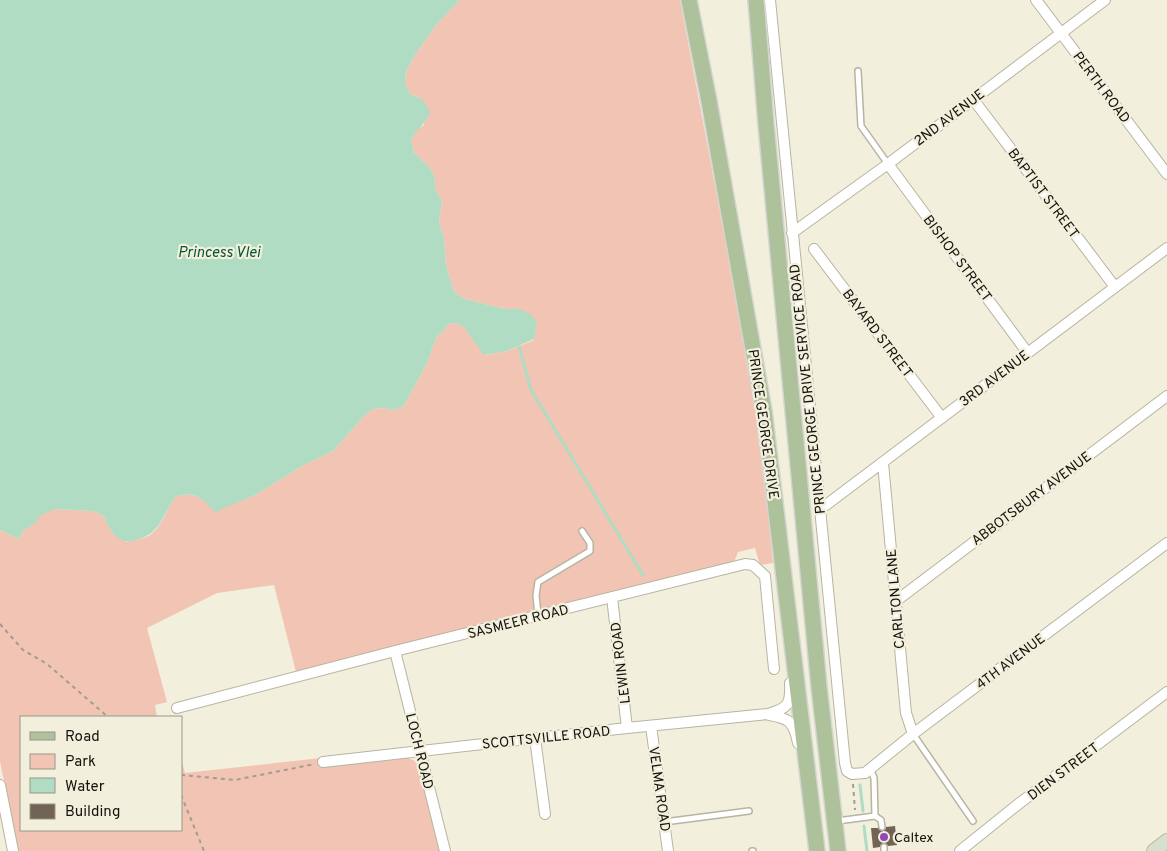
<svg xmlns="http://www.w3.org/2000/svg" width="1167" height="851" viewBox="0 0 1167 851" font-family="Overpass,sans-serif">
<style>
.green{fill:#f1c4b4}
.water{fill:#afdcc2}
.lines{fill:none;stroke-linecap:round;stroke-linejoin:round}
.stream{stroke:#afdcc2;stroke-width:3}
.building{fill:#716456}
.lane-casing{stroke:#b7b5a2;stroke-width:8}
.street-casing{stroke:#b7b5a2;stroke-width:12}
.secondary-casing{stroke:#b7b5a2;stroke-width:16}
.primary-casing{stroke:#d5d5d3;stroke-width:18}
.path{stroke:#a19e90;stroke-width:2;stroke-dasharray:4 4;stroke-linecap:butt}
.lane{stroke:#fff;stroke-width:5}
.street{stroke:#fff;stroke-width:10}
.secondary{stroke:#d6e0cc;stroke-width:14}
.primary{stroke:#adc19a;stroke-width:15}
.poi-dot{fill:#9347b9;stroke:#f2efdc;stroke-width:2}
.labels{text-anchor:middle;stroke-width:4.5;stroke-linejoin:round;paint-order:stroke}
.street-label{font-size:14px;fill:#14130c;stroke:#f2efdc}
.poi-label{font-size:14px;fill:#14130c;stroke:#f2efdc;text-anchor:start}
.water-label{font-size:15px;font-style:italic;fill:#045535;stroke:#f2efdc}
</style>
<rect width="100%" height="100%" fill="#f2efdc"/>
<path class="green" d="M460,0H680L748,361L763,460L773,563L760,565L755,548L738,552L734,562L296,672L274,585L217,593L147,628L167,702L155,705L157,717H21V830H181V759L185,773L321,758L322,767L408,758L415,761L419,768L440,851H18L0,761V530L19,539L23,531L34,523L41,514L55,509L93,511L103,515L112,532L127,542C134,540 144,539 150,535C162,527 167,508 175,497C194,490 202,498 215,511L255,495L304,465L333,451L364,416L373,409L383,408L392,410L403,407L427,363L436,338L449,324L456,323L464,327L485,355L507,351L534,340L520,309H505L465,299L454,292L446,265L444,238L439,222L442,201L436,191L434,176L429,167L414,152L411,140L416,130L424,125L420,98L410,94L405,83L406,72L413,58L436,25Z"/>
<path class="water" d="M0,0H460L436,25L413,58L406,72L405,83L410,94C421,98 426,101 430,113C424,125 417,129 411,140L414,152L429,167L434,176L436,191L442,201L439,222L444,238L446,265L454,292L465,299L505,309H520L530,314L537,322L534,339L507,351L484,355L464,327L456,323L449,324L436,338L427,363L403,407L392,410L383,408L373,409L364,416L333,451L304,465L255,495L215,512C202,498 194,490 175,497C161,518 161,534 133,541C125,543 117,539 112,532C108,527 106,520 103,515L93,511L55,509L41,515L35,523L23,531L19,539L0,530Z"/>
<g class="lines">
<path class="stream" d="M519,347L531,390L643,575
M860,785L863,811
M864,826L867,851"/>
</g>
<path class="building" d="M895,826L897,845L888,846L884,843L880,847L873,848L871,828H878L882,831L885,830L886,827Z"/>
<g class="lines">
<defs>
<path id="lane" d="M858,71L861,126L888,164
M538,615L536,595L538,582L590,551V543L582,531
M913,734L973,821
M870,768L874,778L875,816
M837,821L875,816L881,820L882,827
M664,822L749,811
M884,847V851
M752,851H753"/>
<path id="street" d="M770,0L845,763L847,771L852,774L865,773L913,734L1167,543
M1036,0L1167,174
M973,99L1115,287
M888,164L1027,352
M792,233L888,164L1105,0
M814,249L942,418
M883,463L906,713L913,734
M819,506L826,505L1167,248
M612,597L627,728
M896,601L1167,396
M395,651L445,851
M177,708L395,651L745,564L753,565L765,576L774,669
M769,715C789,718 794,722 798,743
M651,726L668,851
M535,738L545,814
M323,762L627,728L768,714C788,708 791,705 790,683
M0,785L13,851
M960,851L1021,802L1167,692"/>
<path id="secondary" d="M1154,851L1167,841"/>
<path id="primary" d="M689,0L709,101L764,411L817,851
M756,0L766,124L819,687L838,851"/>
</defs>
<use href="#lane" class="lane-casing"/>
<use href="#street" class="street-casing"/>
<use href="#secondary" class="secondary-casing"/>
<use href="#primary" class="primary-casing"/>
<path class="path" d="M0,624L23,650L47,664L108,717
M181,775L235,780L315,764
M853,784L855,810
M181,795L204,851"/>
<use href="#lane" class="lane"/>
<use href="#street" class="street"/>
<use href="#secondary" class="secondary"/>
<use href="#primary" class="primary"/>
</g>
<circle class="poi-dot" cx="884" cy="837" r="5"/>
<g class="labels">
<g class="street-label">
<text transform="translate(1102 87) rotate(53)" y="5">PERTH ROAD</text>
<text transform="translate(949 117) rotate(-37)" y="5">2ND AVENUE</text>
<text transform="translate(1044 193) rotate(53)" y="5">BAPTIST STREET</text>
<text transform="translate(958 258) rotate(53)" y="5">BISHOP STREET</text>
<text transform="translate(878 333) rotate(53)" y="5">BAYARD STREET</text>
<text transform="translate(994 378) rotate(-37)" y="5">3RD AVENUE</text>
<text transform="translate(807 389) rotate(-96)" y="5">PRINCE GEORGE DRIVE SERVICE ROAD</text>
<text transform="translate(764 424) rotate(82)" y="5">PRINCE GEORGE DRIVE</text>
<text transform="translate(1031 498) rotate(-37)" y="5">ABBOTSBURY AVENUE</text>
<text transform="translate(895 599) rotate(-95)" y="5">CARLTON LANE</text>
<text transform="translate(518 621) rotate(-14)" y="5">SASMEER ROAD</text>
<text transform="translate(1010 661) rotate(-37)" y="5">4TH AVENUE</text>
<text transform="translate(620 663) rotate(-97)" y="5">LEWIN ROAD</text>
<text transform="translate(546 737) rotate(-6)" y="5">SCOTTSVILLE ROAD</text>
<text transform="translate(420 751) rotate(76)" y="5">LOCH ROAD</text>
<text transform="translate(1063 771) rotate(-37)" y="5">DIEN STREET</text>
<text transform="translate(660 789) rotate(82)" y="5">VELMA ROAD</text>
</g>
<g class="poi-label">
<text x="894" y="842">Caltex</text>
</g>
<g class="water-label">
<text x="219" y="257">Princess Vlei</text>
</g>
</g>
<rect x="20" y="716" width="162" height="115" fill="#f2efdc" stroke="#999789"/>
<rect x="30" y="732" width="25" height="8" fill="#adc19a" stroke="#999789"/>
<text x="65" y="741" font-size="15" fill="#14130c">Road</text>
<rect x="30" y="754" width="25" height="15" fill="#f1c4b4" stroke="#999789"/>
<text x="65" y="766" font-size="15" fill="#14130c">Park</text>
<rect x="30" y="778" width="25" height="15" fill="#afdcc2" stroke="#999789"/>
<text x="65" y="791" font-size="15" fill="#14130c">Water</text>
<rect x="30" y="804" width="25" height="15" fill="#716456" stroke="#999789"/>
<text x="65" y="816" font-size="15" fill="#14130c">Building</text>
</svg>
